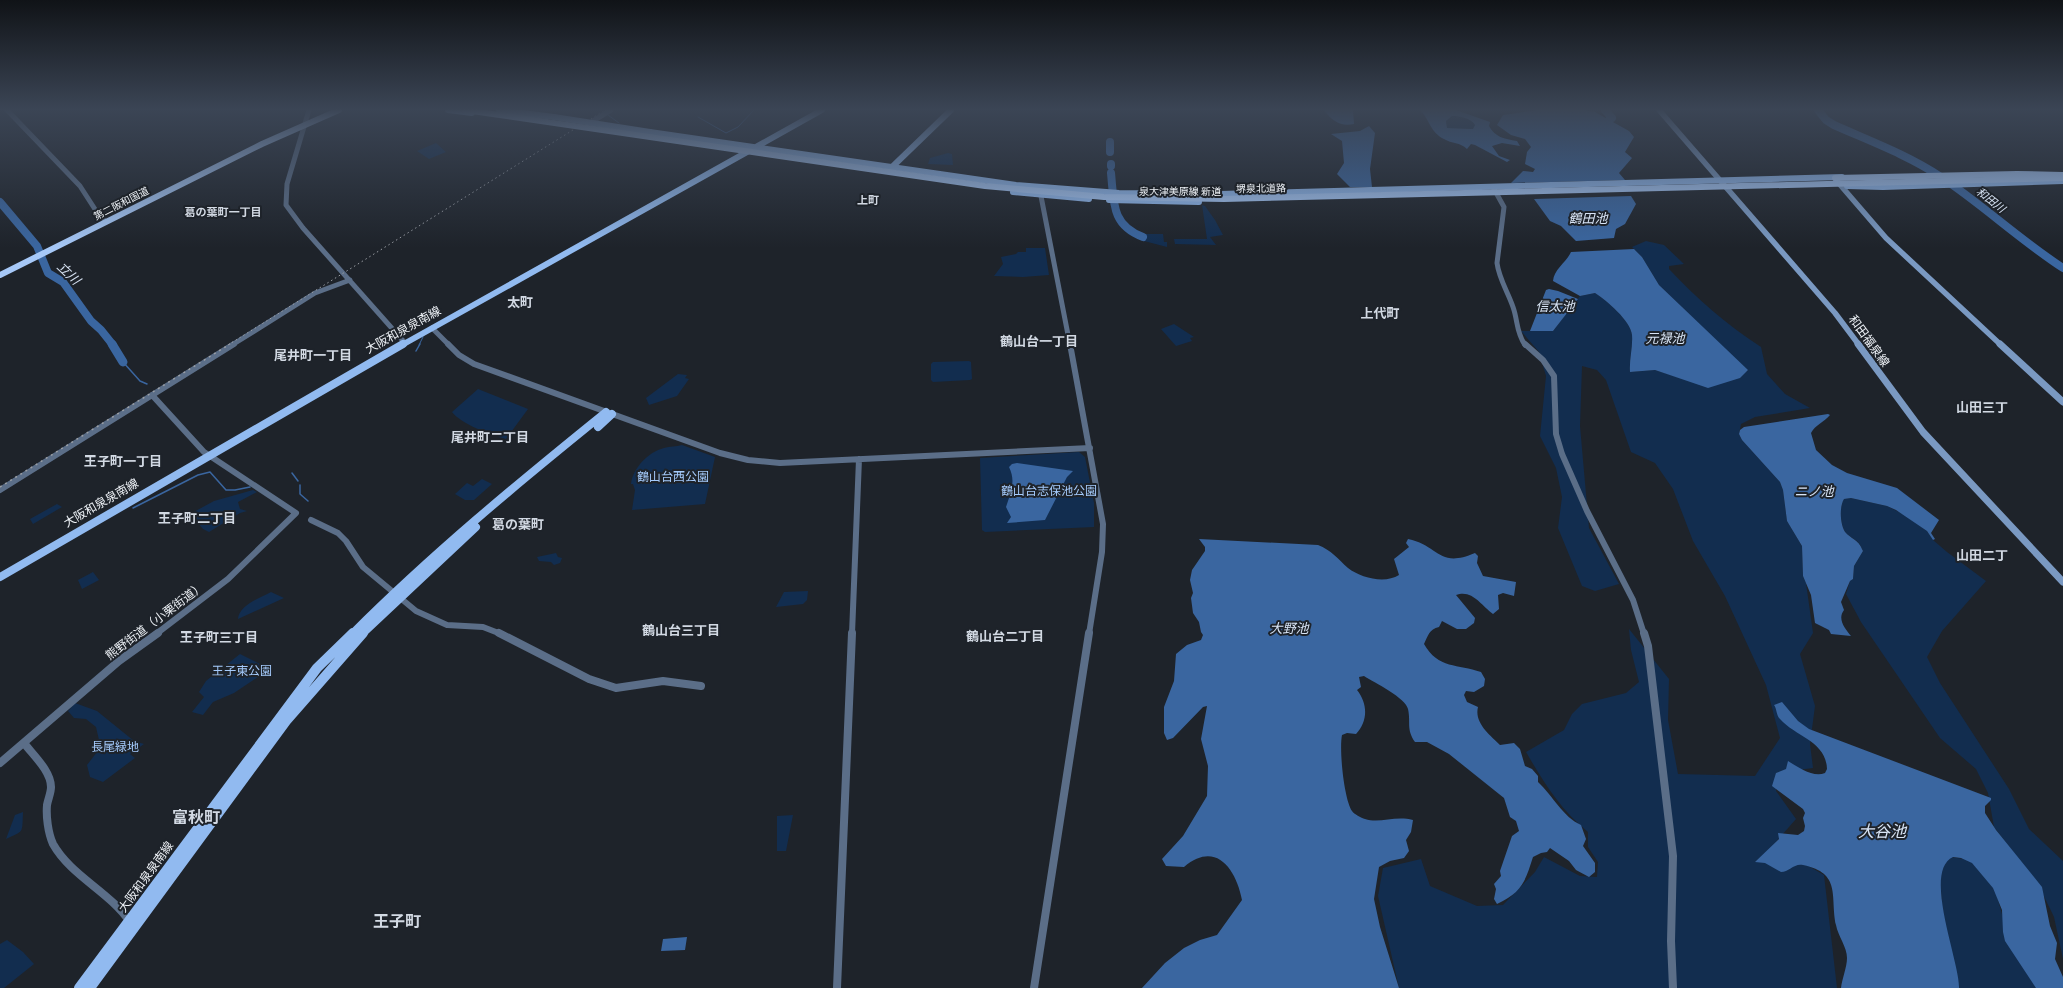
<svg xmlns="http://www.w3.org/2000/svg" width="2063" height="988" viewBox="0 0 2063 988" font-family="'Archivo Narrow','Noto Sans JP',sans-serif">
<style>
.green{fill:#122d4f}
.water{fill:#3a66a0;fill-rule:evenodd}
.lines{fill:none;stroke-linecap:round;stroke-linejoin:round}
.stream-far1{stroke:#3a66a0;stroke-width:1}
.stream{stroke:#3a66a0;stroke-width:1.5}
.river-far1{stroke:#3a66a0;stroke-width:8}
.river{stroke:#3a66a0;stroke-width:9}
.tertiary-far2{stroke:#5b6e88;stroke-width:5}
.tertiary-far1{stroke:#5b6e88;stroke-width:6}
.tertiary{stroke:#5b6e88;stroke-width:8}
.secondary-far1{stroke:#7a99c2;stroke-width:5.5}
.secondary{stroke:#7a99c2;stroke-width:7}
.primary-far2{stroke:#91baf0;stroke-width:6}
.primary-far1{stroke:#91baf0;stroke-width:8}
.primary{stroke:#91baf0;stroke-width:10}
.trunk{stroke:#a6c8f7;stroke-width:6}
.rail-far1{stroke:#9a9ea4;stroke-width:1;stroke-dasharray:1.5 3;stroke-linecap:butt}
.rail{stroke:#9a9ea4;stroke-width:1.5;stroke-dasharray:2 4;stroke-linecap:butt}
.primary-bridge{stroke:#91baf0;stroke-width:6}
.trunk-bridge{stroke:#a6c8f7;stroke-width:6}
.labels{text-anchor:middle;stroke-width:4;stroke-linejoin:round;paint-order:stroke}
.far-street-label{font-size:10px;fill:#eef2f7;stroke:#1e232a}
.far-neighbourhood-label{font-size:11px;font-weight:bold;fill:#d2d9e3;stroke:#1e232a}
.far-water-label{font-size:11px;font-style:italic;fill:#d9e5f6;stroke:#1e232a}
.street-label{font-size:12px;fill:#eef2f7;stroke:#1e232a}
.park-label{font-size:12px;fill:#a5cbfc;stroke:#1e232a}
.water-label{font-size:13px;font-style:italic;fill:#d9e5f6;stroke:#1e232a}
.neighbourhood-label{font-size:13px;font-weight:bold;fill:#d2d9e3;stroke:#1e232a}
.near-neighbourhood-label{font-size:16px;font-weight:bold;fill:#d2d9e3;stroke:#1e232a}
.near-water-label{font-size:16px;font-style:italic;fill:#d9e5f6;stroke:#1e232a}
</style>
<rect width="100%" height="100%" fill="#1e232a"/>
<path class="green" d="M1452,116C1459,116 1471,118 1475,125L1473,129L1447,128L1446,121Z
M436,143L446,152L429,159L417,151Z
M948,153L952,154L953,165L928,164L930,158Z
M1202,205L1205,206L1215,220L1223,235L1210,237L1216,245L1175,244L1174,239H1207Z
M1142,234H1163L1164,242H1167V247L1144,241L1145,237Z
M1646,241L1664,245L1684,264L1669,266V269C1697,299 1727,325 1761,347L1767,374L1785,394L1810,408L1755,417L1741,424L1739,434L1742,440L1780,482L1783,490L1787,521L1802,546L1803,576L1806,583L1813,633L1800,654L1815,706L1810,744L1813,768L1776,773V791L1796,819L1767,852L1779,866L1805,864L1824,875L1837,988H1399L1378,896L1383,868L1421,859L1430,886L1477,906L1503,905L1535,872L1544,857L1580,876L1597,877L1598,862L1588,847V832C1560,809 1544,783 1526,752L1564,730L1572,714L1582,704L1626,693L1639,682L1631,650L1629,629L1669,679L1668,720L1678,774L1755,776L1780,738L1766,685L1725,596L1693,541L1673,489L1655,463L1631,452L1606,380L1597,370L1582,366L1580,426L1589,528L1619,584L1595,591L1582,586L1558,528L1562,497L1556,468L1540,436L1546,376L1539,352L1521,331H1553L1580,296L1595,293C1606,300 1631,321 1632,335C1633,347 1629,360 1630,372L1655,370L1680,378L1748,371L1659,285L1642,257L1632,247Z
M1026,248H1045L1049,275L1023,277L994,276L1003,264L1001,257L1016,254L1018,252H1026Z
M1174,324L1194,337L1190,338L1192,341L1176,346L1161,329Z
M969,361L971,362L972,379L970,380L933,382L931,380V364L933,362Z
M678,374L687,375L685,378L689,379L677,396L649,405L646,398Z
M478,389L528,409L506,439C491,435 461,424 452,412Z
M682,445L715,457L705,504L632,510L635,490L633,484H631C633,468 648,452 664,448C670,446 676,447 682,445Z
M1079,452L1085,457L1094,503V527L985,532L982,530L980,458Z
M482,479L492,484L474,500H465L455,494L467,483L473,486Z
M253,490L257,492L238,502L240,509L247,511L240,513L209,532L203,529L190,514L214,501Z
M1851,498L1887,506L1907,516L1927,531L1933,540L1947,552L1986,581L1942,631L1927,657L1940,683L2009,789L2029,829L2063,861V959L2054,917L2039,886L1994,827L1988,793L1976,769L1940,738L1861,622L1846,594L1850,581L1853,579L1854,566L1863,551C1858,538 1854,541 1846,533C1840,526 1839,506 1844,499Z
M57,504L62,507L33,524L30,519Z
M556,553L558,557L562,558L560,563L554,565L551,562L539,561L537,557Z
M93,572L99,580L82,589L78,580Z
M808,591L807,600L803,604L776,607L784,592Z
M271,592L284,598L238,619C239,605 260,598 271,592Z
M240,654L270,669L234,693L213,702L203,715L192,712L204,697L199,692L206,681Z
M75,703L97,711L134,741L144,744L130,754L135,758L103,782L90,777L87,765L97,752L99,740L96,727L86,719L74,718L68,711Z
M23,812C22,835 24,830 6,839L15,815Z
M793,815L786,851H777V816Z
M1945,856L1970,860L1995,889L2007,932L2037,988H1947L1940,874Z
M7,940L23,952L34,964L4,988H0V944Z"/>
<path class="water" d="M1324,110H1353L1354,124C1341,127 1332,121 1324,110Z
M1420,110H1456L1490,122L1489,126C1495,137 1504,139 1517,141L1520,146L1502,143L1492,146L1499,156L1510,160L1507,162L1475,145L1471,144L1467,149C1460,142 1452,144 1444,139C1430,132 1430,120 1420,110ZM1452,116C1459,116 1471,118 1475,125L1473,129L1447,128L1446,121Z
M1539,110H1584L1595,112L1629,131L1634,137L1625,152L1632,158L1619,173L1625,180L1511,183L1523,171L1533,172L1535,169L1525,164L1527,152L1531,147L1525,139L1511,135L1497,125L1503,115Z
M1369,126L1375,133L1370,169L1372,187H1350L1337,174L1344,163L1342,141L1331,134L1360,131Z
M1631,196L1636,204L1625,224L1616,229L1614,238L1576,241L1561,226L1550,221L1534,199Z
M1634,249L1642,257L1659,285L1748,370L1740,378L1708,388L1655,370L1630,372C1629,360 1633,347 1632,335C1631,321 1606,300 1595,293L1580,296L1553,281C1554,269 1566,263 1571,252Z
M1549,289L1558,291L1578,299L1553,331H1530L1546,290Z
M1828,414L1830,415C1824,422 1815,425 1811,433L1816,450L1832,465L1847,473L1897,488L1939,520L1931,533L1935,539L1933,540L1927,531L1896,510L1887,506L1851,498L1844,499C1839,507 1840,526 1846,533C1854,541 1858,539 1863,551L1854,566L1853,579L1850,581L1841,602L1844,610C1837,619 1845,629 1851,636L1831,634L1829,630L1815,623L1811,595L1803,576L1802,546L1787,521L1783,490L1780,482L1742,440L1739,434L1740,430L1744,427Z
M1017,463L1073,471L1067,477L1045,520L1007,523L1011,517L1006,507C1011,492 1016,481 1009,467L1012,464Z
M1199,539L1318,545C1331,550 1338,559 1348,568C1361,578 1385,584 1399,575L1394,559L1409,547L1406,543L1408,539C1439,545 1438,569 1475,553L1478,556L1477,563L1483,576L1516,582L1514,596L1503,593L1498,595L1499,609L1493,614C1481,605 1472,589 1456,595L1475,618L1474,623L1466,629H1457L1442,621L1439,627C1429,629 1428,636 1424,644C1438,669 1458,664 1481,672L1485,679L1484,686L1474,692L1466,691L1464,695L1467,702L1478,707C1474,723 1490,735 1500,745L1514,743L1520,749L1525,766L1532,769L1538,776V782C1553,796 1563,817 1581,825L1586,839L1583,846L1595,863V872L1589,877L1576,870L1569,861L1550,848L1547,852L1541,853L1533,857C1525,882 1522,892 1497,904L1494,899L1496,889L1494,884L1501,876L1500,871L1512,836L1519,831L1516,821L1510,817L1504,798L1449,754L1427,742H1415C1406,729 1411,723 1408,709C1406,698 1375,683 1364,676L1359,677L1361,687L1357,690C1368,704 1368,721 1356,734L1347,733L1342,735C1339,750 1344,799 1352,811C1354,814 1361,818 1365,819C1380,824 1395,815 1413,820L1411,832L1406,840L1409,851L1404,858L1390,861L1379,867L1374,899L1380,927L1399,988H1142L1165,963L1184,948L1200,940L1217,935L1242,900C1236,869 1216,840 1184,867L1166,866L1162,859L1183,836L1207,796L1208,766L1201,739L1207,706L1203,707L1173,738L1167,740L1164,733V707L1174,681L1176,654L1187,645L1201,640L1203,635L1201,632L1199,622L1193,613L1191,598L1193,593L1190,580L1192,570L1205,551V547Z
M1782,702L1798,721L1809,729L1991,798V800L1985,806V813L1996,830L2042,887L2050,926L2057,943L2055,959L2063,977V988H2036L2005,941L2003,932L2002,910L1993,888L1972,863L1961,858L1953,857C1922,871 1960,962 1959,988H1841C1842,979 1847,967 1847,958C1847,947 1838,936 1836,925C1830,897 1842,873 1803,865C1794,863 1789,872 1781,872L1765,863L1755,862L1779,839L1778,833L1798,835L1804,831L1805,826L1803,818L1805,813L1803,809L1772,786L1776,773L1786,769L1788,761C1798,767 1813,778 1825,773L1827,769C1826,741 1796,737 1780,719C1776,715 1777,709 1774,705Z
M687,937L685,950L661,951L663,939Z"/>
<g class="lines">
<path class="stream-far1" d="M608,115L619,123
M698,117L726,133L738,127L754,110
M419,345L423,337"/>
<path class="stream" d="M416,351L420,344
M123,362L140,381L147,384
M292,473L298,481
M300,485V494L308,501
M133,508L198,475L210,472L226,490H235L250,487"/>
<path class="river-far1" d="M1605,110L1612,118L1609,120
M1818,110L1826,120L1834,125C1870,141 1908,155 1941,177C1983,205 2020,240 2063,268
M1110,142V152
M1111,164V166
M1111,173C1114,202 1111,225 1143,237
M0,202L37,246L48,273L63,282L91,321L101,330L113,345"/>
<path class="river" d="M112,344L123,362"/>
<path class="tertiary-far2" d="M7,110L80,186L100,217L106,222
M309,110L287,184L286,205L303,228L405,343
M593,121L611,110
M1494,189L1504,207L1497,263C1499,279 1508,292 1513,307C1518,321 1516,332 1525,345
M1040,191L1070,345
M432,328L449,345
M232,345L315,293L350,280"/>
<path class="tertiary-far1" d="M448,344L459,355L474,364L720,453L748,460L780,463L1090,448
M1070,344L1103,524L1102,552L1089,634
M1525,344L1543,360L1554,376L1556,434L1562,454L1587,511L1633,600L1644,634
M152,395L204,452L296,513L228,579L156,634
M0,490L234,344
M311,520L338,533L346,541L363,567L416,611L447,625L483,627L501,634
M852,634L859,459"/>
<path class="tertiary" d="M499,633L589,679L616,688L663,681L701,686
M1644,633L1648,646L1673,856L1671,941L1673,988
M24,743C33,755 51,771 51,787C51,793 48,799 47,805C46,816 48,833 53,844C71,876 110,892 130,922
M0,763L119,661L158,633
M837,988L852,633
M1034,988L1089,633"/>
<path class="secondary-far1" d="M1659,110L1835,313L1859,345
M1836,180L1886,238L2001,345"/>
<path class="secondary" d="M1858,344L1923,432L2063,582
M2000,344L2063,402"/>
<path class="primary-far2" d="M448,110L472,113
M499,110L554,117
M650,132L1016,185L1119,193L1221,194L1842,177
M890,169L951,110
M1847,186L1883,187L2063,181
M1013,192L1089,199
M1109,200L1199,202
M402,345L822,110"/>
<path class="primary-far1" d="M598,427L612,414
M0,577L403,344
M352,634C432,554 518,483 606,412
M362,634L476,527"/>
<path class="primary" d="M79,988L317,668L353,633
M90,988L286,721L363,633"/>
<path class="trunk" d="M1835,178L2017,174L2063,175
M0,275L262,144L339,110"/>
<path class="rail-far1" d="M228,345L605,110"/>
<path class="rail" d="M0,487L230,344"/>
<path class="primary-bridge" d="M554,117L650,132"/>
<path class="trunk-bridge" d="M465,110L985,186L1104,197L1224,199L2063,178"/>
</g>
<linearGradient id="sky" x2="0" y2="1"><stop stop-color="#101317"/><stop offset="0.44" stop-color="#3b4555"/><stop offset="1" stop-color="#3b4555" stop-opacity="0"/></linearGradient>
<rect width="2063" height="248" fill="url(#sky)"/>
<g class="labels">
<g class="far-street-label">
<text transform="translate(1261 188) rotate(-1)" y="4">堺泉北道路</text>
<text x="1180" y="195">泉大津美原線 新道</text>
<text transform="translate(121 203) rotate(-27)" y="4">第二阪和国道</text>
</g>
<g class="far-neighbourhood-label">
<text x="868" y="204">上町</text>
<text x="223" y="216">葛の葉町一丁目</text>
</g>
<g class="far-water-label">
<text transform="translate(1991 200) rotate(38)" y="4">和田川</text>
</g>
<g class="street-label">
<text transform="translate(403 330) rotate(-29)" y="4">大阪和泉泉南線</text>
<text transform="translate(1869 341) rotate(54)" y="4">和田福泉線</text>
<text transform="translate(101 503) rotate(-30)" y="4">大阪和泉泉南線</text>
<text transform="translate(155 621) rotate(-37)" y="4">熊野街道（小栗街道）</text>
<text transform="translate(146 877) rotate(-54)" y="4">大阪和泉泉南線</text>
</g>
<g class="park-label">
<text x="673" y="481">鶴山台西公園</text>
<text x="1049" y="495">鶴山台志保池公園</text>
<text x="242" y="675">王子東公園</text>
<text x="115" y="751">長尾緑地</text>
</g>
<g class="water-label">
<text x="1588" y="223">鶴田池</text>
<text transform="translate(69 273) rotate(44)" y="5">立川</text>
<text x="1555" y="311">信太池</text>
<text x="1665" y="343">元禄池</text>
<text x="1814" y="496">ニノ池</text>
<text x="1289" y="633">大野池</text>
</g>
<g class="neighbourhood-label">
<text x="520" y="307">太町</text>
<text x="1380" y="318">上代町</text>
<text x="1039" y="346">鶴山台一丁目</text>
<text x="313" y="360">尾井町一丁目</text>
<text x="1982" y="412">山田三丁</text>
<text x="490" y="442">尾井町二丁目</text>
<text x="123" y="466">王子町一丁目</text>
<text x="197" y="523">王子町二丁目</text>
<text x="518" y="529">葛の葉町</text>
<text x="1982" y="560">山田二丁</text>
<text x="681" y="635">鶴山台三丁目</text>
<text x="1005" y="641">鶴山台二丁目</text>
<text x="219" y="642">王子町三丁目</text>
</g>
<g class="near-neighbourhood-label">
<text x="196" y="823">富秋町</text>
<text x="397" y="927">王子町</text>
</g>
<g class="near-water-label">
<text x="1882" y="837">大谷池</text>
</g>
</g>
</svg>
